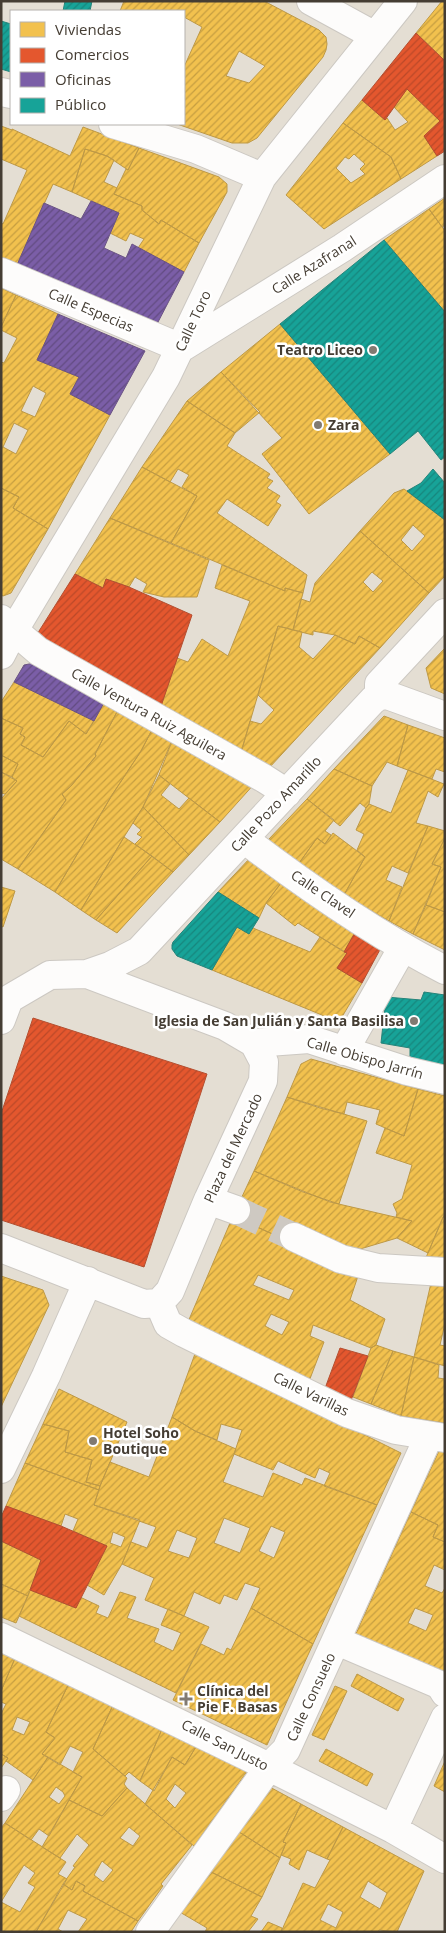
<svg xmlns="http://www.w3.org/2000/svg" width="446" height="1933" viewBox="0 0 446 1933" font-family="'Open Sans',sans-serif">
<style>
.residential{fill:#e4ded3;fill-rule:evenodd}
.homes{fill:url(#homes-hatch);stroke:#be9946;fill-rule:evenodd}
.shops{fill:url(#shops-hatch);stroke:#b44f30}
.offices{fill:url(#offices-hatch);stroke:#6b5484}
.public{fill:url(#public-hatch);stroke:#25847a}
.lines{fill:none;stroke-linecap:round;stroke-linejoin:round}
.minor-tunnel{stroke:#cec9c2;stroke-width:28;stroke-dasharray:28 14;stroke-linecap:butt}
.minor-casing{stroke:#ccc8c2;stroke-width:30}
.minor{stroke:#fdfcfb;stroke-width:28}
.poi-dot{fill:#817a72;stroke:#fff;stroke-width:2}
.labels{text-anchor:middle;stroke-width:5;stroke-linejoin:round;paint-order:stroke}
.street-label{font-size:14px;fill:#453d33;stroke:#fff}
.poi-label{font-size:14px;font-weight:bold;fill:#453d33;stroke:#fff;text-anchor:start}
</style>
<defs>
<pattern id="homes-hatch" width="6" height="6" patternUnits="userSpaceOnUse" patternTransform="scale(1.25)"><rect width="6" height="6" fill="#f2c14e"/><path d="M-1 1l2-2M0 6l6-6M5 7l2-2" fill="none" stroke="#c69e41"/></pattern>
<pattern id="shops-hatch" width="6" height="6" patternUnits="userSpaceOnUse" patternTransform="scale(1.25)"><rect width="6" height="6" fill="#e4572e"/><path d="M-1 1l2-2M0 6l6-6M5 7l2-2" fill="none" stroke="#bb4928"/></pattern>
<pattern id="offices-hatch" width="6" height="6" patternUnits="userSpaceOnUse" patternTransform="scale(1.25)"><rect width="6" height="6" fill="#7b5ea7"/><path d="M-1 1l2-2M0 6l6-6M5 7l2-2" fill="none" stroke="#624b81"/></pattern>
<pattern id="public-hatch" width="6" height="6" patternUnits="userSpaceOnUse" patternTransform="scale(1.25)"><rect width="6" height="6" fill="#17a398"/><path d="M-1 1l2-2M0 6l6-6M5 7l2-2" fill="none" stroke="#17867d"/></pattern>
</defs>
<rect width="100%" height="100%" fill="#f0ece6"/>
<path class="residential" d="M1,1H445V1932H1ZM11,11H184V124H11Z"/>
<path class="homes" d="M124,1H264L319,30L326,37L327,44L326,50L323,57L257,138L248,143H232L177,124H184V67L202,27L184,17V11H120ZM239,51L265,66L249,83L226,76Z
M442,1H445V61L416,33Z
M407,89L440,121L424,136L437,156L401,179L391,157L343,123L362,100L385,120L387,118L395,130L408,122L394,107Z
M343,123L391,157L401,179L324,229L286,195ZM354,154L365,164L360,169L365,174L351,183L336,168L345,157L349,159Z
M1,126L12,130V129L70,156L83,127L139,148L128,170L107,156L85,149L72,192L53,184L17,265L1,258V223L3,224L27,170L1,159Z
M139,148L219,177L227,184V192L199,243L161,220L159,224L142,210V206L114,194L126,169L128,170Z
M85,149L107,156L114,160L104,182L117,188L114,194L142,206V210L159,224L161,220L199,243L184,272L138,248L144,239L130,233L126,241L110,233L119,213L72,192Z
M445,198V225L442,227L429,209Z
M429,209L445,231V312L384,240Z
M1,288L16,295L1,327Z
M16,295L58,314L37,360L79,377L70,394L110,415L48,529L13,508L19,497L1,488V362L4,363L17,338L1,330V327ZM33,386L46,393L35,417L21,411ZM14,423L28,430L16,454L3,447Z
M280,324L390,454L309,514L262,454L282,438L221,372Z
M221,372L260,412L235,433L187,401Z
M187,401L235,433L227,446L270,474L267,478L273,481L267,488L280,496L276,502L281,505L268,526L227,499L217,513L307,575L303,593L285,588V591L171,543L197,496L182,487L189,475L178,469L170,482L142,467Z
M142,467L197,496L171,543L110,518Z
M1,488L19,497L13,508L48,529L11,593L3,596L1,595Z
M404,489L445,520V576L429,593L360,531L394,493ZM413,525L425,536L412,551L401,540Z
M110,518L209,560L197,597H164L143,592L147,584L135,577L129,587L106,579L103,588L75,574Z
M360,531L429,593L380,648L359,636L355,644L335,635L313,631V635L293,630L301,599L310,602L315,583ZM372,572L383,581L373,592L363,582Z
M222,565L285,591V588L303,593L293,630L278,626L240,756L159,712L177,658L188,662L202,639L228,656L250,601L215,588Z
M278,626L302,632L299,647L313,659L335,635L355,644L359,636L380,648L269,768L240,756L250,721L261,724L274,710L258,695Z
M445,648V694L431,688L426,668Z
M14,682L80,713L94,721L86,734L69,721L43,757L21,745L25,737L20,734L23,728L1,718V702Z
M106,699L120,706L95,754L96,756L71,786L62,794L66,800L18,869L1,859V799L17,781L12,777L18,764L1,755V718L23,728L20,734L25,737L21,745L43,757L69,721L86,734Z
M120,706L154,726L141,751L112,795L55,892L18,869L66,800L62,794L71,786L96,756L95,754Z
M384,716L408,725L397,766L387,762L372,786L334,769Z
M408,725L445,738V772L436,769L432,779L397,766Z
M154,726L174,736L143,807L124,837L81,910L55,892L112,795L141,751Z
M174,736L256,782L220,822L159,775Z
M1,755L18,764L12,777L1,772Z
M334,769L372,786L369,804L366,808L360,803L340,826L307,799Z
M408,770L444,784L438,797L428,791L416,823L428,826L408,873L392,866L386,880L402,887L389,921L344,895L365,857L357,850L364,834L356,830L366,808L369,804L391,813Z
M1,772L17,781L5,794L1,793Z
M159,775L170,784L161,795L179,809L189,798L220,822L189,855L143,807Z
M307,799L334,820L325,831L331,835L325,844L317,838L297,866L270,847L269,839Z
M143,807L189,855L173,872L135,844L142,837L137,834L141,830L133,823Z
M428,826L445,831V838L432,864L441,867L413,934L389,921Z
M333,833L365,857L344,895L297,866L317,838L325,844Z
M124,837L152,856L96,920L81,910Z
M445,838V912L426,905L441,867L432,864Z
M152,856L173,872L117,933L96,920Z
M251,857L284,879L266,903L259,918L218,892Z
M284,879L357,929L344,952L298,923L295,926L266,903Z
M1,887L15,891L3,927L1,926Z
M426,905L445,912V950L413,934Z
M237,927L249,934L253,928L310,952L320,937L347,953L337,968L362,983L339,1022L212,970Z
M311,1059L418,1089L404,1136L376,1124L380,1110L347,1102L344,1114L320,1108L287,1097L301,1064Z
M418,1089L445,1096V1213L428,1253L397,1238L412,1221L396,1217L397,1213L393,1204L402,1199L412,1165L376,1153L385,1128L404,1136Z
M287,1097L367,1121L339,1204L303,1192L254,1171Z
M254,1171L330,1202L412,1221L397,1238L340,1255L280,1236L279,1237L233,1216Z
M233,1216L279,1237L280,1236L292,1241L358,1276L350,1300L385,1319L376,1345L371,1348L313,1325L310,1336L324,1342L308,1384L188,1322ZM258,1275L294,1290L289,1300L253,1285ZM271,1314L289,1322L282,1335L265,1326Z
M443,1217L445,1218V1262L425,1260Z
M1,1276L43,1290L49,1305L1,1407Z
M431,1283L445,1284V1323L440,1345L445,1346V1366L414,1357Z
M376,1345L393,1351L371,1404L353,1397L371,1348Z
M196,1351L401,1453L377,1505L324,1486L330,1473L319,1468L315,1478L278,1461L273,1470L234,1454L242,1430L221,1424L217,1440L195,1431L172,1417Z
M393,1351L414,1357L401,1416L371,1404Z
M414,1357L439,1365L438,1378L445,1379V1423L401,1416Z
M59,1389L127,1422L100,1486L86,1482L92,1460L65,1452L69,1431L43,1424Z
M172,1417L195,1431L236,1449L223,1482L263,1497L273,1473L302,1485L305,1478L377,1505L313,1644L251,1608L260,1588L245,1583L237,1600L224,1595L220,1604L194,1592L184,1616L145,1600L154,1578L122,1564L131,1542L147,1548L156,1527L94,1505L100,1486L110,1462L149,1477ZM224,1518L250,1528L240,1553L214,1543ZM271,1526L285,1532L274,1558L259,1551ZM177,1530L197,1538L189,1558L168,1551Z
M43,1424L69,1431L65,1452L92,1460L86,1482L100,1486L99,1490L25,1463Z
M439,1451H445V1542L433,1537L438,1525L411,1512Z
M25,1463L99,1490L94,1505L140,1520L122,1564L104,1595L87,1585L107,1546L73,1531L78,1519L65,1514L61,1526L6,1506ZM113,1532L125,1537L121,1547L110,1543Z
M411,1512L438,1525L433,1537L445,1542V1570L434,1565L425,1586L442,1593L445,1588V1676L355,1636ZM415,1608L433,1615L426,1631L408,1623Z
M1,1541L41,1560L28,1596L1,1584Z
M1,1584L28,1596L16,1623L1,1617Z
M30,1590L76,1608L80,1597L99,1606L96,1613L108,1618L120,1592L136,1597L127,1618L159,1629L154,1642L173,1651L181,1633L161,1625L168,1609L209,1627L176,1693L19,1616Z
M251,1608L313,1644L267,1745L173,1700L201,1644L224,1655L227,1648L231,1650Z
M1,1650L16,1656L1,1691Z
M16,1656L69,1683L46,1732L55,1738L42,1754L48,1757L33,1780L6,1761L8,1758L1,1754V1714L6,1704L1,1702V1691ZM17,1717L30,1722L24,1735L12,1730Z
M357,1674L404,1699L398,1711L351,1686Z
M69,1683L113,1705L93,1749L127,1778L124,1784L127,1788L102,1816L69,1800L82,1777L73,1772L83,1752L70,1746L60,1765L42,1754L55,1738L46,1732Z
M335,1686L347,1691L324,1740L312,1735Z
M113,1705L162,1729L140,1781L129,1772L125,1776L93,1749Z
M162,1729L197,1745L185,1765L172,1757L154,1791L140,1781Z
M197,1745L248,1770L194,1846L145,1804L172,1757L185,1765ZM175,1784L186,1793L175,1808L166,1799Z
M326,1749L373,1774L367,1786L319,1761Z
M1,1754L8,1758L1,1768Z
M48,1757L82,1777L49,1836L39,1829L31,1840L5,1823ZM56,1787L63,1792L65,1796L59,1804L49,1797Z
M445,1761V1792L434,1786Z
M268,1786L301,1804L283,1842L286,1843L280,1858L236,1830Z
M127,1788L192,1845L161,1884L163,1886L138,1921L83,1891L85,1886L76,1881L72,1890L63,1884L75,1867L73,1866L89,1845L77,1834L60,1858L42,1847L69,1800L102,1816ZM129,1827L140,1836L133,1846L120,1838ZM102,1861L113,1870L103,1882L94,1875Z
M301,1804L343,1827L327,1859L307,1850L299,1870L289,1864L291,1859L281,1855L286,1843L283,1842Z
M5,1823L66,1862L58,1874L67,1879L36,1932H1V1902L20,1912L35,1887L28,1883L35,1873L24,1865L1,1902V1828Z
M343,1827L424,1871L397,1932L379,1930V1932H281L303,1883L315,1888L330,1860L327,1859ZM368,1881L387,1893L380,1909L360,1897ZM328,1904L343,1912L336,1928L320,1920Z
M236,1830L280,1858L262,1897L207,1870Z
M207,1870L262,1897L251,1916L258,1919L248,1932H205L207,1928L178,1911Z
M76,1881L85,1886L83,1891L138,1921L131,1932H78L87,1919L68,1910L58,1929L63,1932H36L63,1884L72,1890Z
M268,1922L282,1928L281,1932H261Z"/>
<path class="shops" d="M416,33L445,61V151L437,156L424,136L440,121L407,89L385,120L362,100Z
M75,574L103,588L106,579L129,587L192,615L159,712L34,639Z
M357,929L383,944L362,983L337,968L347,953L344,952Z
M33,1018L207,1074L144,1267L1,1220V1114Z
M340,1348L368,1356L350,1403L324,1391Z
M6,1506L61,1526L107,1546L76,1608L30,1590L41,1560L1,1541V1517Z"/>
<path class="offices" d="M91,201L119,213L104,248L126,258L132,244L184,272L157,324L17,265L44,203L81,219Z
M58,314L145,351L110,415L70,394L79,377L37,360Z
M39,662L106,699L94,721L14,682L24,665Z"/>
<path class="public" d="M65,1H92L90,11H63Z
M1,21L11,24V72L1,69Z
M384,240L445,312V457L441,460L418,431L390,454L280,324Z
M433,469L445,483V520L407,491L421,483Z
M218,892L259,918L249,934L237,927L212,970L177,956L172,949V945L173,942Z
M424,992L445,995V1069L410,1060V1048L381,1043L386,997L421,1000Z"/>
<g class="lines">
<path class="minor-tunnel" d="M236,1210L294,1237"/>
<defs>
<path id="minor" d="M311,1L375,36
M1,92L11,94
M113,124L196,149L262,177
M1,272L181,348L342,248L445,179
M1,619L38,651L265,779L287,793
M1,655L14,630L166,377L262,177L403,1
M379,696V684L445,613
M244,839C307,887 374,934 445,970
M87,974L110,966L139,951L373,700L379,696L387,695L445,716
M1,1020L9,999L50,975L87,974L225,1026L254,1043L264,1062L263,1081L208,1200L170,1291L159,1303L144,1304L1,1248
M254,1043L309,1039L407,1071L445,1080
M344,1051L403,947
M208,1200L236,1210
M294,1237L341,1259L378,1268L445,1272
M159,1303L168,1324L184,1333L347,1413L396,1430L445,1438
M1,1469L46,1376L88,1281
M1,1637L269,1767L393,1829L445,1859
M337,1641L440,1685L445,1693
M1,1797L6,1790
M393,1829L445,1718
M150,1932L269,1767L286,1750L429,1436"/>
</defs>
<use href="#minor" class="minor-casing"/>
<use href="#minor" class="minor"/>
</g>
<g class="poi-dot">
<circle cx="373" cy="350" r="5"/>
<circle cx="318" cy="425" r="5"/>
<circle cx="414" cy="1021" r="5"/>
<circle cx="93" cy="1441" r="5"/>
<path d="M183.5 1691.5h5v5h5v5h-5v5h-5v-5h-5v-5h5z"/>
</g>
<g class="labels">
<g class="street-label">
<text transform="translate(314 265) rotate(-32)" y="5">Calle Azafranal</text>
<text transform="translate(91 310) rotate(23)" y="5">Calle Especias</text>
<text transform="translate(193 321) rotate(-65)" y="5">Calle Toro</text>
<text transform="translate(149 714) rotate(29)" y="5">Calle Ventura Ruiz Aguilera</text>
<text transform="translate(276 804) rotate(-47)" y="5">Calle Pozo Amarillo</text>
<text transform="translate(323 894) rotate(34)" y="5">Calle Clavel</text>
<text transform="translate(365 1058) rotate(16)" y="5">Calle Obispo Jarrín</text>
<text transform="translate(233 1148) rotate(-65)" y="5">Plaza del Mercado</text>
<text transform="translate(311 1394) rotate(26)" y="5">Calle Varillas</text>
<text transform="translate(311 1697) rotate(-65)" y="5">Calle Consuelo</text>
<text transform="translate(225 1745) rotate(27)" y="5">Calle San Justo</text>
</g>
<g class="poi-label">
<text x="363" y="355" text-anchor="end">Teatro Liceo</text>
<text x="328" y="430">Zara</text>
<text x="404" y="1026" text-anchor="end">Iglesia de San Julián y Santa Basilisa</text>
<text x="103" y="1438">Hotel Soho<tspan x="103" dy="16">Boutique</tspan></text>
<text x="197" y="1696">Clínica del<tspan x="197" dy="16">Pie F. Basas</tspan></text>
</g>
</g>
<rect width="446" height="1933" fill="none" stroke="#453d33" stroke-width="5"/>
<rect x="10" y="10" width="175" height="115" fill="#ffffff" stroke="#b5b1ad"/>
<rect x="20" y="22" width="25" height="15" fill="#f2c14e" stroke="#b5b1ad"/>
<text x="55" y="35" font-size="15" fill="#453d33">Viviendas</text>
<rect x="20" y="48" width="25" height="15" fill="#e4572e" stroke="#b5b1ad"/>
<text x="55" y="60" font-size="15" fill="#453d33">Comercios</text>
<rect x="20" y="72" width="25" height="15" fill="#7b5ea7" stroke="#b5b1ad"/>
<text x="55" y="85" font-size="15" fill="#453d33">Oficinas</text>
<rect x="20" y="98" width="25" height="15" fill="#17a398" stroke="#b5b1ad"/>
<text x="55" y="110" font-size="15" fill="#453d33">Público</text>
</svg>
